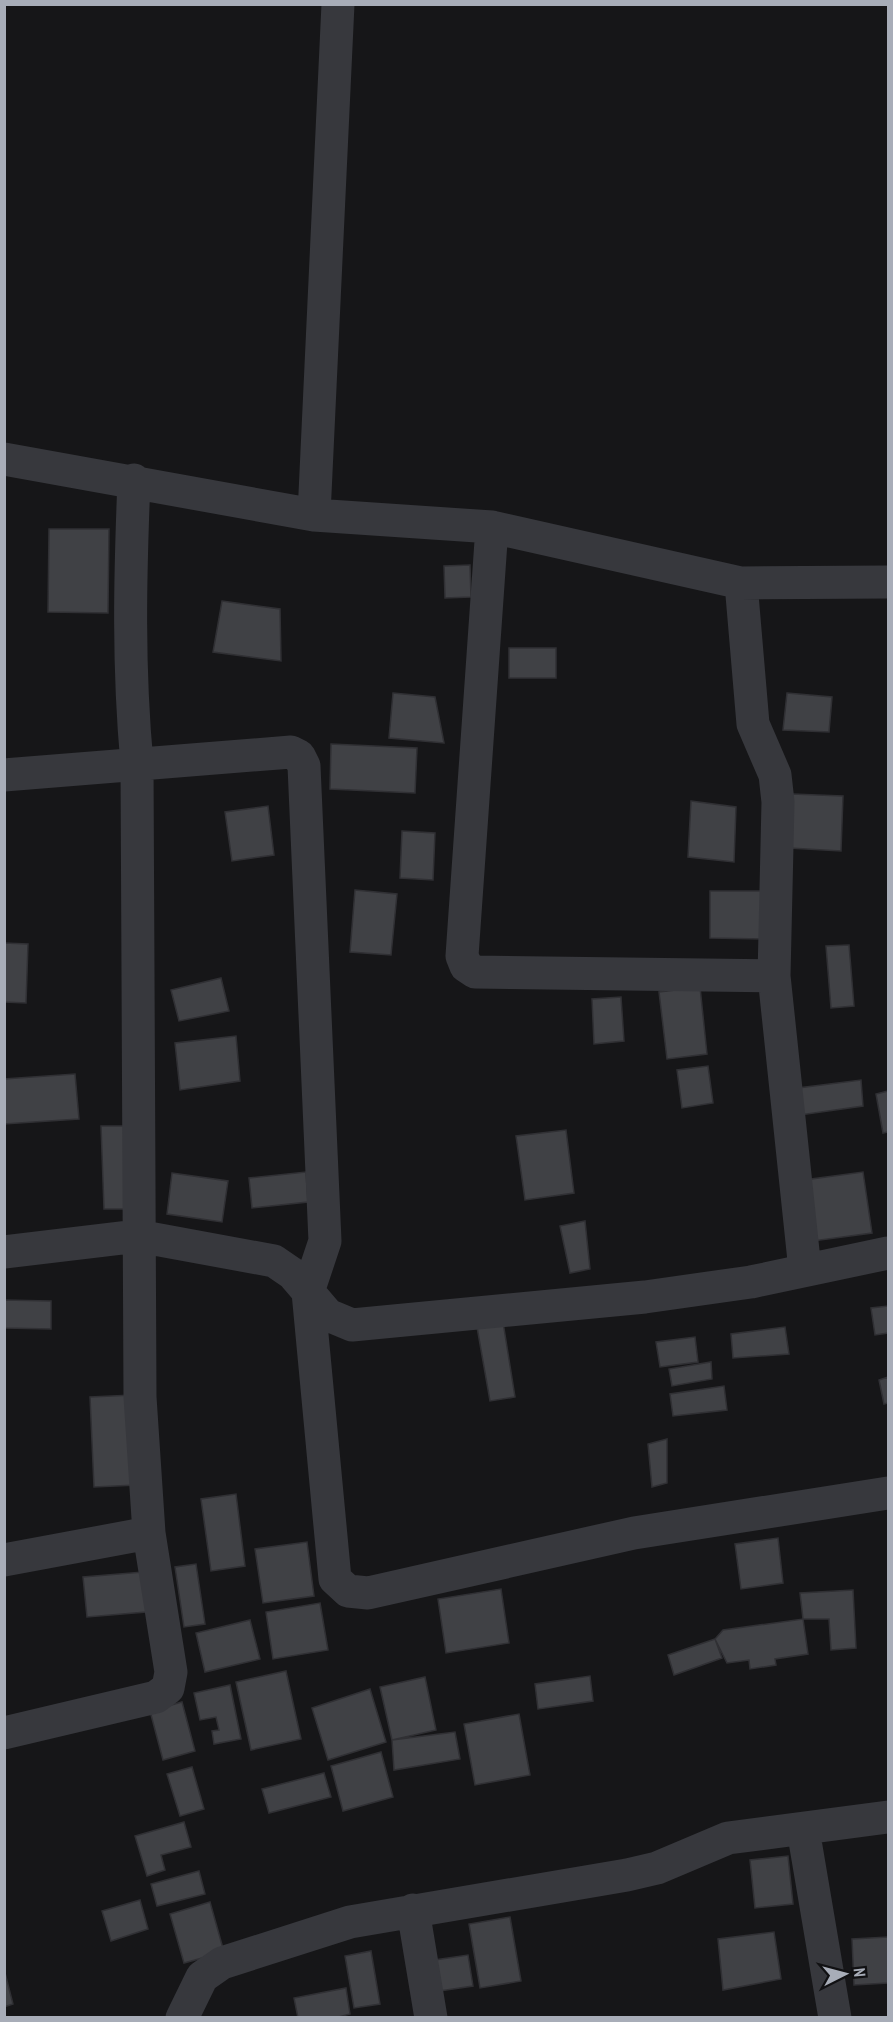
<svg xmlns="http://www.w3.org/2000/svg" width="893" height="2022" viewBox="0 0 893 2022" font-family="'PT Sans Narrow',sans-serif">
<style>
.building{fill:#404145;stroke:#303034;stroke-width:1.5}
.lines{fill:none;stroke-linecap:round;stroke-linejoin:round}
.minor{stroke:#37383d;stroke-width:33}
</style>
<rect width="100%" height="100%" fill="#161618"/>
<path class="building" d="M49,529H109L108,613L48,612Z
M470,565L471,597L445,598L444,566Z
M222,601L280,609L281,661L213,652Z
M509,648H556V678H509Z
M393,693L435,697L444,743L389,738Z
M787,693L832,697L829,732L783,730Z
M331,744L417,748L415,793L330,789Z
M792,794L843,796L841,851L789,848Z
M691,801L736,807L734,862L688,857Z
M268,806L274,855L232,861L225,812Z
M402,831L435,833L433,880L400,878Z
M355,890L397,894L391,955L350,952Z
M710,891H764L763,939L710,938Z
M4,943L28,944L26,1003L4,1002Z
M849,945L854,1006L831,1008L826,946Z
M221,978L229,1011L179,1021L171,990Z
M700,987L707,1054L667,1059L659,992Z
M621,997L624,1041L594,1044L592,999Z
M236,1036L240,1081L180,1090L175,1043Z
M708,1066L713,1103L682,1108L677,1070Z
M75,1074L79,1119L4,1124V1079Z
M861,1080L863,1106L793,1116L790,1089Z
M888,1091V1132L883,1133L876,1094Z
M101,1126H125L127,1209H104Z
M566,1130L574,1193L525,1200L516,1136Z
M306,1172L308,1202L252,1208L249,1178Z
M863,1172L872,1233L813,1241L804,1180Z
M172,1173L228,1181L222,1222L167,1214Z
M585,1221L590,1269L570,1273L560,1226Z
M4,1300L51,1301V1329L4,1328Z
M888,1306V1333L875,1335L871,1308Z
M503,1322L515,1397L490,1401L477,1327Z
M785,1327L789,1354L733,1358L731,1334Z
M695,1337L698,1362L660,1367L656,1342Z
M711,1362L712,1379L672,1386L669,1369Z
M888,1377V1403L884,1404L879,1380Z
M724,1386L727,1410L673,1416L670,1394Z
M133,1395L137,1485L94,1487L90,1397Z
M667,1439V1483L652,1487L648,1444Z
M236,1494L245,1566L211,1571L201,1499Z
M778,1538L783,1583L741,1589L735,1544Z
M307,1542L314,1596L263,1603L255,1549Z
M196,1564L205,1624L184,1627L175,1567Z
M143,1572L146,1612L87,1617L83,1577Z
M501,1589L509,1643L446,1653L438,1599Z
M853,1590L856,1648L831,1650L829,1619H803L800,1593Z
M320,1603L328,1650L273,1659L266,1612Z
M803,1619L808,1654L775,1659L776,1665L750,1669L749,1660L727,1663L715,1639L723,1630Z
M250,1620L260,1659L205,1672L196,1633Z
M715,1639L722,1658L674,1675L668,1655Z
M286,1671L301,1739L251,1750L236,1682Z
M590,1676L593,1701L538,1709L535,1684Z
M425,1677L436,1730L392,1740L380,1687Z
M230,1685L241,1739L214,1744L212,1731L219,1730L216,1717L200,1720L194,1693Z
M370,1689L386,1742L328,1760L312,1708Z
M182,1702L195,1751L163,1760L150,1711Z
M519,1714L530,1775L475,1785L464,1724Z
M455,1732L460,1759L394,1770L392,1740Z
M381,1752L393,1797L343,1811L331,1766Z
M192,1767L204,1809L180,1816L167,1774Z
M324,1773L331,1797L269,1813L262,1789Z
M184,1822L191,1847L161,1855L165,1870L147,1876L135,1836Z
M788,1856L793,1904L755,1908L750,1860Z
M199,1871L205,1894L157,1906L151,1884Z
M140,1900L148,1929L111,1941L102,1911Z
M210,1902L224,1952L184,1963L170,1914Z
M510,1917L521,1981L480,1988L469,1924Z
M774,1932L781,1979L723,1990L718,1939Z
M888,1937V1983L854,1985L852,1939Z
M371,1951L380,2004L354,2008L345,1956Z
M468,1955L473,1986L433,1992L428,1961Z
M4,1969L13,2004L4,2007Z
M346,1988L350,2014L335,2018H298L294,1998Z"/>
<g class="lines">
<path class="minor" d="M4,459L314,515L492,527L741,583L888,582
M314,515L338,4
M492,527L462,956L466,966L475,972L774,976
M741,583L753,724L775,775L778,802L774,976L805,1270
M4,775L291,752L299,756L304,766L325,1241L308,1292L335,1579L348,1591L368,1593L634,1533L888,1493
M4,1252L138,1236L274,1261L293,1274L328,1315L352,1325L645,1297L751,1282L888,1253
M4,1560L149,1533
M4,1733L156,1697L168,1688L171,1672L149,1533L140,1397L137,764C128,666 130,578 134,480
M803,1829L835,2018
M413,1910L431,2018
M182,2018L202,1977L222,1963L350,1922L627,1875L657,1868L728,1838L888,1817"/>
</g>
<rect width="893" height="2022" fill="none" stroke="#a8adb8" stroke-width="12"/>
<g transform="translate(845 1974) rotate(84)" stroke="#111113" stroke-width="4.5" paint-order="stroke">
<path d="M0-4.5L10 22L0 15L-10 22Z" fill="#a8adb8"/>
<text y="-9" font-size="16" font-weight="bold" text-anchor="middle" fill="#a8adb8">N</text>
</g>
</svg>
